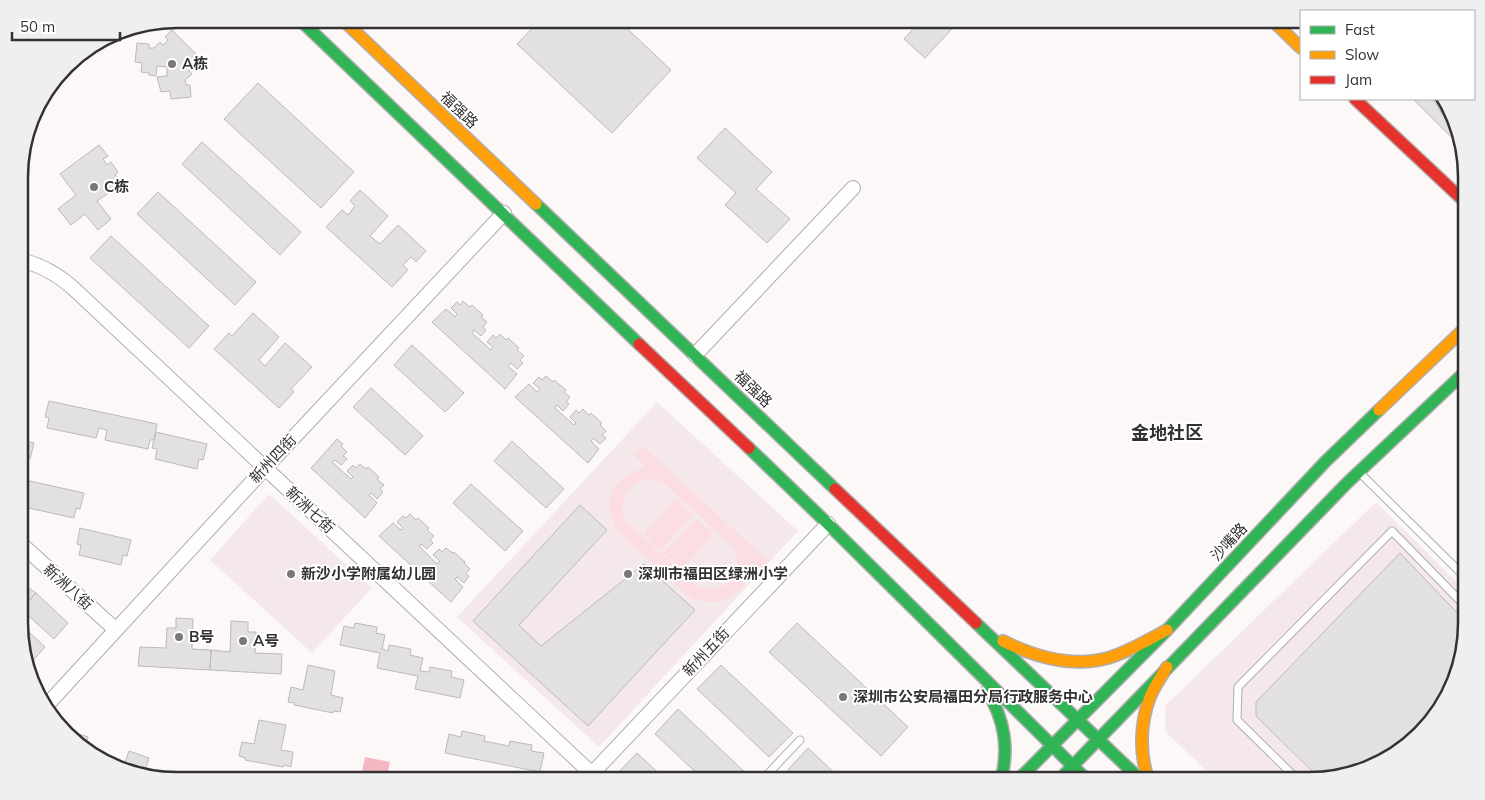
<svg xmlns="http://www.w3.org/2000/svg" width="1485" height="800" viewBox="0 0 1485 800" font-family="Mulish,'Noto Sans SC',sans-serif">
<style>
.built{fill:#f5e8ea}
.green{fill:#fbdde3;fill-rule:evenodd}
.water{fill:#f3b8c4}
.building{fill:#e2e1df;stroke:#bbbab9}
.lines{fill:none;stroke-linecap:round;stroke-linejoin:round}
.lane-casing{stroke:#b0adad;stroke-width:9}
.street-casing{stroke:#b0adad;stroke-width:16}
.fast-casing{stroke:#b0adad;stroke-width:14}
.slow-casing{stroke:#b0adad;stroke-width:14}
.jam-casing{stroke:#b0adad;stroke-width:14}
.lane{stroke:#fffefe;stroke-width:7}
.street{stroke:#fffefe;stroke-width:14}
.fast{stroke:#30b455;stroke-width:11}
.slow{stroke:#ff9f0a;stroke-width:11}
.jam{stroke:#e5322d;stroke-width:11}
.poi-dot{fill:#7b7777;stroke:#fff;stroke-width:2}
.labels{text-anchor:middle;stroke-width:4;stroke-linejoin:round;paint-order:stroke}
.poi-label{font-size:15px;font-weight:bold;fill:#353132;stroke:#fff;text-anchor:start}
.street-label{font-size:15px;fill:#353132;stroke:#fff}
.quarter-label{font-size:18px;font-weight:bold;fill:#353132;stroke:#fff}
.rim{fill:none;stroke:#353132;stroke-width:2.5}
</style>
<rect width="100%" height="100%" fill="#fcf8f8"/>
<path class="built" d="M657,402L798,531L599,747L457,617Z
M269,494L372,588L312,653L210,560Z
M1376,502L1466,591V624L1450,694L1396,755L1319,781H1217L1165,731V706Z"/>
<path class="green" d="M643,446L768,561L759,570L751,563C747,595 723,608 692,599L622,536C598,507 611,475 646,467L634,455ZM647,479L662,482L668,487L734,548C746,575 725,596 698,587L626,521C618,502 626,485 647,479Z
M676,499L693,515L661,550L644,534Z
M696,518L714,534L682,569L664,553Z"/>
<path class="water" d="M365,757L390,762L386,781H360Z"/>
<path class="building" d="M541,19H617L671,70L612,133L517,44Z
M922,19H961L925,58L904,39Z
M172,30L204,62L197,69L194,66L189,71L192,74L185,80L186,85H190L191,97L171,99L170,91L161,92L157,77L167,76V67L157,66L156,76L149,75V73L141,72L142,63L135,62L137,43L149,44V48H154L160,42L163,45L168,40L165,37Z
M258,83L354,172L321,208L224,119Z
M1413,99H1443L1462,148Z
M1433,99H1443L1459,140L1446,122L1450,120L1445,112L1442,114Z
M725,128L772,172L756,189L790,219L767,243L725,205L736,193L697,158Z
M202,142L301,232L280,255L182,164Z
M99,145L108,156L103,159L107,165L111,162L118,172L115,175L122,184L97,201L111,219L98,230L85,214L71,225L58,209L76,195L60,174Z
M19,175L29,189L19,197Z
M360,190L388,216L370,236L380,244L398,225L426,251L416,262L411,257L403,265L408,270L392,287L326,227L342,210L348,215L355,206L350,201Z
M158,192L256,282L235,305L137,214Z
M111,236L209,326L189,348L90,258Z
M463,301L470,307L472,305L483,315L481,317L487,322L483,327L486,330L481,336L474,330L472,333L491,350L493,347L487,342L493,335L496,338L500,334L506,340L508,338L519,348L517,350L524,356L520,360L523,363L517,369L511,363L508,366L517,374L505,389L432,322L446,309L455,317L457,314L451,308L457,302L460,305Z
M253,313L279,337L259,360L265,366L285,343L312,367L291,389L294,392L279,408L214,349L229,333L232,336Z
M412,345L464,393L445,412L394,365Z
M546,376L553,382L554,380L566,390L564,392L570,397L566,402L569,404L563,411L557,405L555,408L574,425L576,423L570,417L576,410L579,413L583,409L589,415L591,413L602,423L600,425L606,431L602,435L606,438L600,444L593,438L591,441L599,449L588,463L515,397L529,384L537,392L540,389L533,383L539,377L542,380Z
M371,388L423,436L405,455L353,407Z
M49,401L157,424L154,440H150L148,449L105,440L107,430L99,428L96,438L47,428L49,418L45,417Z
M156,432L207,444L203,460L199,459L197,469L155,459L157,449L152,448Z
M337,439L343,444L341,446L347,452L343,456L347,459L341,465L335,460L332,462L351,479L353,477L347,471L353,465L356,468L360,464L366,469L368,467L379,477L377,479L384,485L380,489L383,492L377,499L371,493L369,495L377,503L365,518L311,468Z
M20,440L34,443L30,459L26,458L24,468L20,467Z
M512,441L564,489L546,508L494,461Z
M25,480L84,493L80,509L76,508L74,518L24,507L26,497L22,496Z
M471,484L523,531L505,551L453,503Z
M580,505L607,530L519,625L541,646L644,564L695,610L588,726L473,621Z
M410,514L416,520L418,518L429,528L427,530L434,536L430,540L433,543L427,549L421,544L419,546L437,564L440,561L433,555L439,549L442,552L446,548L453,553L454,552L465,562L464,563L470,569L466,573L469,576L464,583L457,577L455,579L463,587L451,602L379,536L393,523L401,530L403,528L397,522L403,516L406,518Z
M80,528L131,540L127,556L123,555L121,565L79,555L81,545L77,544Z
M1400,553L1466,622L1450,694L1396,755L1321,780L1256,716V702Z
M20,588H29L36,593L21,609H20Z
M36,593L68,623L54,639L21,609Z
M176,618L193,619L192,649L211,650L210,670L138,666L140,647L166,648L167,628H176Z
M231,621L248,622V632H256L255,653L282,654L281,674L210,670L211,650L230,652Z
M355,623L377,627L376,633L385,635L382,649L388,651L389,645L411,649L410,655L423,658L420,671L429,672L430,667L452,671L451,677L464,680L460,698L415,689L418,676L377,668L380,653L340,645L344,626L354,628Z
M797,623L908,727L881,756L769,652Z
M30,633L45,647L29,665L20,643Z
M308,665L335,671L331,695L343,698L340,712L333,711V713L294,705L295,703L288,702L291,687L303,690Z
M721,665L793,733L769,757L697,689Z
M678,709L750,777L747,781H705L655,734Z
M259,720L286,725L281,750L293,752L291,767L284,765L283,767L245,760V758L239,756L242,742L254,744Z
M67,730L88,737L85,747L67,732Z
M462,731L485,736L484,741L509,746L510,741L532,745L531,751L544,753L540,772L445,753L449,734L461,737Z
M808,748L843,781H794L785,773Z
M129,751L149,758L144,774L106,765L102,761L123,768Z
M637,753L667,781H618L614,777Z
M210,776L237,781H208Z"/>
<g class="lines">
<defs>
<path id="lane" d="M1360,473L1466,578
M761,781L800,740
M1299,781L1237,720L1238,687L1392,531L1466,607"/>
<path id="street" d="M19,260C40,264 57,274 73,288L592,774
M695,355L853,188
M20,543L116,630
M46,706L265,468L504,213
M585,781L828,524"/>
<path id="fast" d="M299,19L639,344
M536,204L835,489
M749,448L828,524L1088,781
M976,623L1142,781
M987,691C1005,720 1009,748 1001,781
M1017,781L1167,630L1326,461L1379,410
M1058,781L1347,483L1466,371"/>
<path id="slow" d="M342,19L536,204
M1271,19L1301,48
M1379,410L1465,328
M1003,641C1035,657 1071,668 1108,658C1128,652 1148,640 1167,630
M1149,781C1139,755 1140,723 1150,697C1154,687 1161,677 1167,667"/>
<path id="jam" d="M1355,99L1465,202
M639,344L749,448
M835,489L976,623"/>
</defs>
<use href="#lane" class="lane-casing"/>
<use href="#street" class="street-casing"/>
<use href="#fast" class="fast-casing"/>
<use href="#slow" class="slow-casing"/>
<use href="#jam" class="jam-casing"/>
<use href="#lane" class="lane"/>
<use href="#street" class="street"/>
<use href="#fast" class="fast"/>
<use href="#slow" class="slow"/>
<use href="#jam" class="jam"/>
</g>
<g class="poi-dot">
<circle cx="172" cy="64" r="5"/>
<circle cx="94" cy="187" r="5"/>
<circle cx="291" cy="574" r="5"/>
<circle cx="628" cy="574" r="5"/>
<circle cx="179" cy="637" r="5"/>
<circle cx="243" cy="641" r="5"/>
<circle cx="843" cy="697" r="5"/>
</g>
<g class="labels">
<g class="poi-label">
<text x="182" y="69">A栋</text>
<text x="104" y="192">C栋</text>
<text x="301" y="579">新沙小学附属幼儿园</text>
<text x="638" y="579">深圳市福田区绿洲小学</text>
<text x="189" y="642">B号</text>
<text x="253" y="646">A号</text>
<text x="853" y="702">深圳市公安局福田分局行政服务中心</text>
</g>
<g class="street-label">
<text transform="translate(459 110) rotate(44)" y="5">福强路</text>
<text transform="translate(753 389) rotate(44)" y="5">福强路</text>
<text transform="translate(273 459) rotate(-47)" y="5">新州四街</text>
<text transform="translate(310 510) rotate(43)" y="5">新洲七街</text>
<text transform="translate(1229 542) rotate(-47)" y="5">沙嘴路</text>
<text transform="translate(68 587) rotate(42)" y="5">新洲八街</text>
<text transform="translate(706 652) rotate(-47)" y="5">新州五街</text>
</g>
<g class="quarter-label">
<text x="1167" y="439">金地社区</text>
</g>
</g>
<path d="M0 0H1485V800H0ZM177 28H1309A149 149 0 0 1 1458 177V623A149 149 0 0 1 1309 772H177A149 149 0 0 1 28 623V177A149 149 0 0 1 177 28Z" fill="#efefef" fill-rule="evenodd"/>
<path class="rim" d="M177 28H1309A149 149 0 0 1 1458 177V623A149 149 0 0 1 1309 772H177A149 149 0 0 1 28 623V177A149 149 0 0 1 177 28Z"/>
<rect x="1300" y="10" width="175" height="90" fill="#ffffff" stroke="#aeadad"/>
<rect x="1310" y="26" width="25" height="8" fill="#30b455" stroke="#aeadad"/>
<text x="1345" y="35" font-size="15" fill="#353132">Fast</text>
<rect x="1310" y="51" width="25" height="8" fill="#ff9f0a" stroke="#aeadad"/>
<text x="1345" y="60" font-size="15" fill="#353132">Slow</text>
<rect x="1310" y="76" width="25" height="8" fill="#e5322d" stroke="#aeadad"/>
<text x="1345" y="85" font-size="15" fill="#353132">Jam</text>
<path d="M12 32v8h108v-8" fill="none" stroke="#353132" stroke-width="2.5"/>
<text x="20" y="32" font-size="15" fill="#353132" stroke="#ffffff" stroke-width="4" paint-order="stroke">50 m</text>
</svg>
